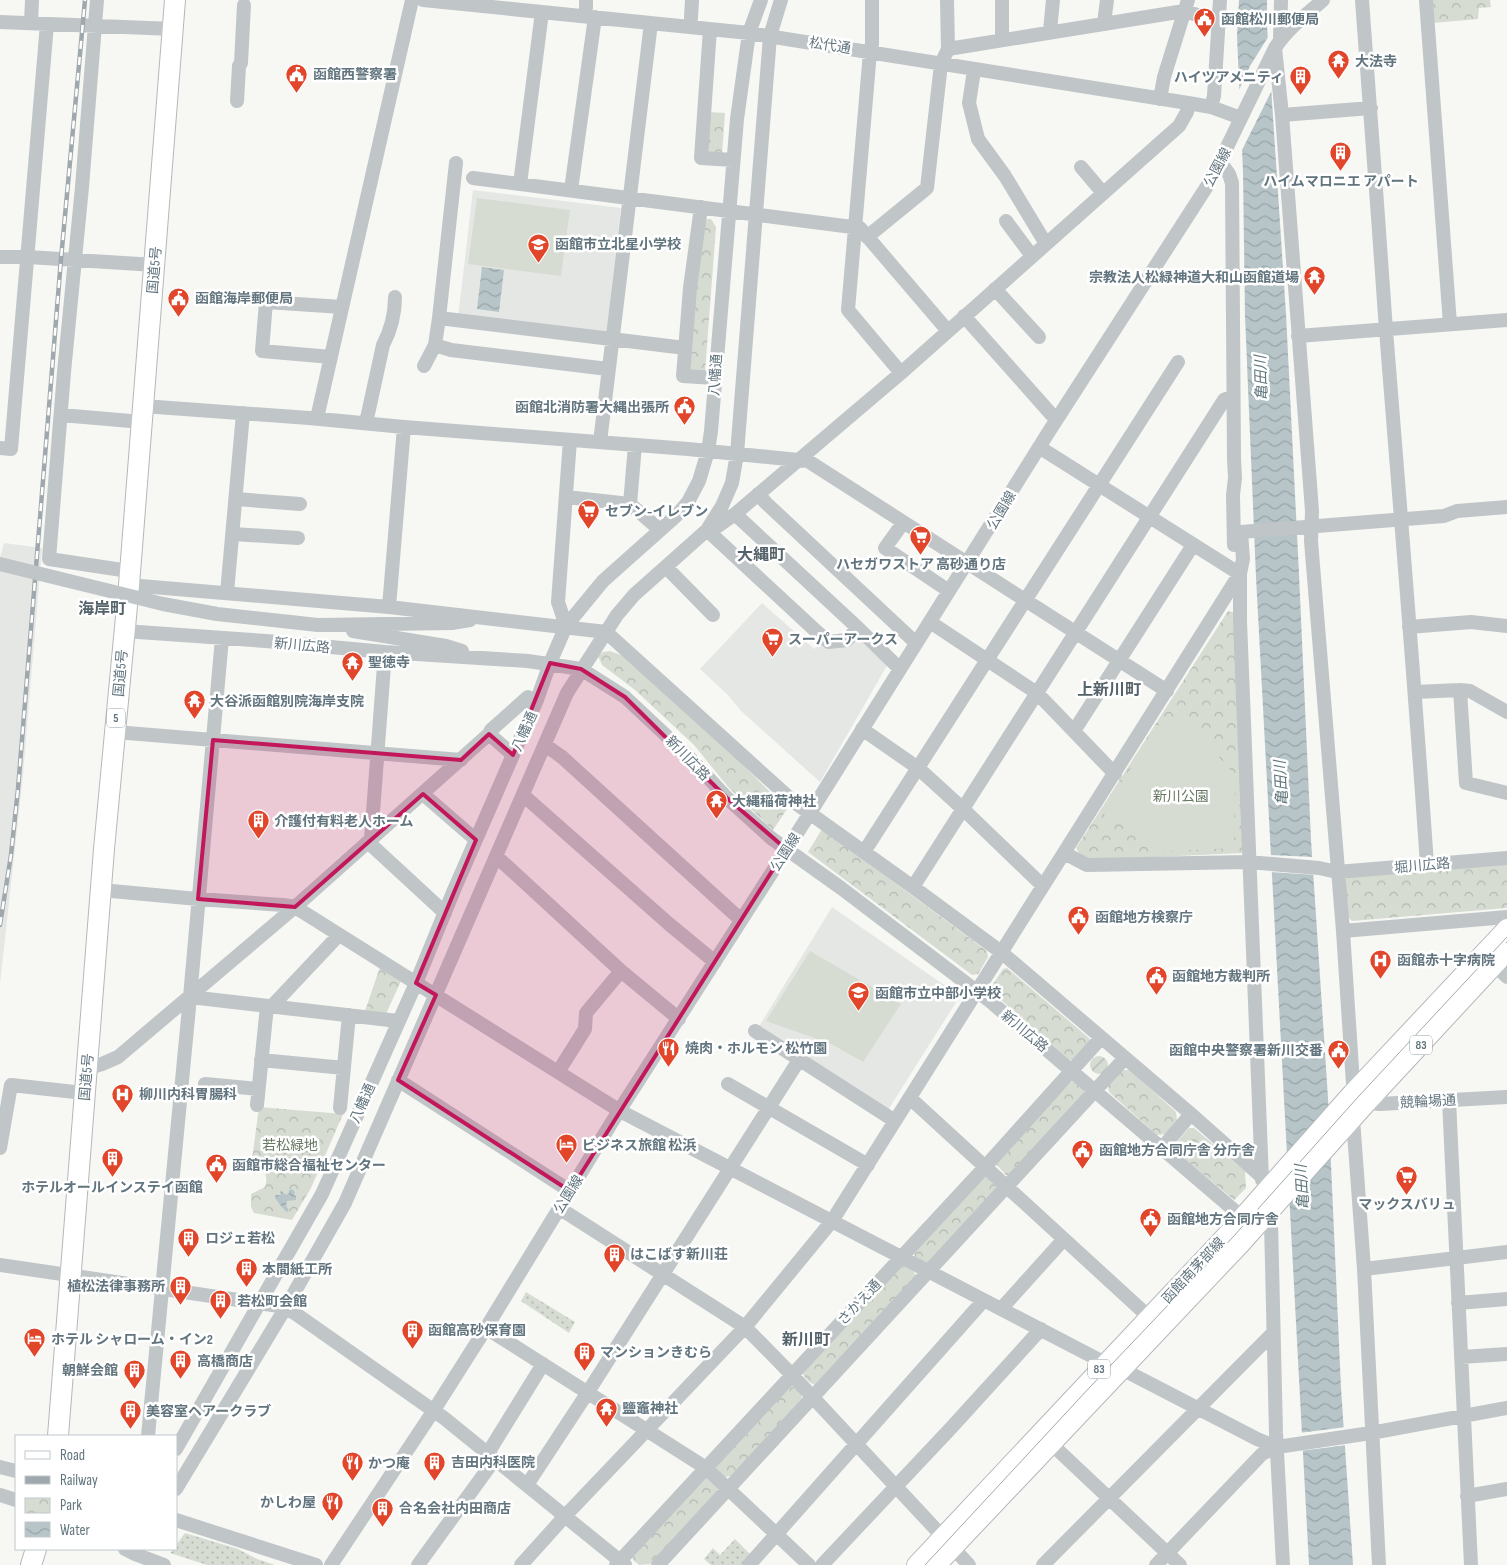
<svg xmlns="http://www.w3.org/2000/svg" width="1507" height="1565" viewBox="0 0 1507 1565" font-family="'Sofia Sans Condensed','Noto Sans JP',sans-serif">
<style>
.built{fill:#e5e7e5}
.grass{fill:url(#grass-dots)}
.park{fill:url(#park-crowns)}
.garden{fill:url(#garden-furrows)}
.pitch{fill:#d7dcd3}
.water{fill:url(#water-waves)}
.pier{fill:#f7f7f4}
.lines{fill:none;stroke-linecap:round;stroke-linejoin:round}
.major-casing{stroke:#b2b8bb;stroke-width:20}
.highway-casing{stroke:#b4b8bb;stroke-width:22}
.minor{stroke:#c0c5c8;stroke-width:14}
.major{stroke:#fff;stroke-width:18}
.highway{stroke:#fff;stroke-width:20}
.tram{stroke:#9fa8ac;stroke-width:1}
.rail-casing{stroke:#9fa8ac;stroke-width:4.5}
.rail{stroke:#fff;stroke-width:2.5;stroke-dasharray:8;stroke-linecap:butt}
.minor-bridge{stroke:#c0c5c8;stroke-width:14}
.marked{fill:#c2185b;fill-opacity:0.2;stroke:#c2185b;stroke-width:4;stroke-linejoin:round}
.labels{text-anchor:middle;stroke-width:5;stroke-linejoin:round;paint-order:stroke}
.shield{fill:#fff;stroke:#919ea5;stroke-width:1}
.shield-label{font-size:12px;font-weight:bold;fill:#62757f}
.poi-label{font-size:14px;font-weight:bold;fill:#62757f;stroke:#fff;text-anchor:start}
.street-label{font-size:14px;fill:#62757f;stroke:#fff}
.park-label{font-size:14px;fill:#677761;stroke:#fff}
.water-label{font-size:15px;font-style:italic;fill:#5e757a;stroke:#fff}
.quarter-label{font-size:16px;font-weight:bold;fill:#54626a;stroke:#fff}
</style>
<defs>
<pattern id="grass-dots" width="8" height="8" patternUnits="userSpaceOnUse" patternTransform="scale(1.25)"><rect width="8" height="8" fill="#d7dcd3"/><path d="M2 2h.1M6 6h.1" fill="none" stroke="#b2b7b0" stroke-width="1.8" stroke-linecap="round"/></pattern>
<pattern id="park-crowns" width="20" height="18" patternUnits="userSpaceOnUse" patternTransform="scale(1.25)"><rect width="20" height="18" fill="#d7dcd3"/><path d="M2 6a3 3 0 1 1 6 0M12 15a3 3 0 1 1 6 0" fill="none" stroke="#b2b7b0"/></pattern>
<pattern id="garden-furrows" width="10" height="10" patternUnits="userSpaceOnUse" patternTransform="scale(1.25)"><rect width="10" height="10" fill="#d7dcd3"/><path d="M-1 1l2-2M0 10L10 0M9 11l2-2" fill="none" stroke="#b2b7b0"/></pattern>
<pattern id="water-waves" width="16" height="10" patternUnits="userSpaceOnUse" patternTransform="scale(1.25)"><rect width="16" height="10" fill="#b7c5c8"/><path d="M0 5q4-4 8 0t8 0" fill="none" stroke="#98a5a8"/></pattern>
</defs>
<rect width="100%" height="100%" fill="#f7f7f4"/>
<path class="built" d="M473,190L621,208L606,335L458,318Z
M4,543L42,548L23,775L0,984V558Z
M762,603L814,649L823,640L859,631L889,662L820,782L740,710L728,695L700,669Z
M832,907L960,996L888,1110L758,1028Z"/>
<path class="grass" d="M526,1292L575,1322L569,1333L521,1301Z
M185,1533L238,1549L257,1559L275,1565H207L170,1553L174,1549H176V1545Z
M735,1539L751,1555L742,1565H711L704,1559L713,1548L720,1555Z"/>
<path class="park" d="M1431,0H1490L1491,7L1479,8L1478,19L1433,23Z
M709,112L725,113L722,154L706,153Z
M704,219H711L716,227L705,372L690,371L694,286Z
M1228,611L1234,613L1243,853L1091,860L1081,857L1076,848Z
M610,651L621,655L708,730L787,809L773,830L729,788L694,745L635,690L602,665L598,656L603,652Z
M822,829L987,951L988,957L978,974L972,975L808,852Z
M1507,864V908L1352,921L1347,916L1343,878Z
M380,967L401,981L385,1016L364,1014Z
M1007,968L1089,1038L1091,1044L1076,1060H1069L992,992L991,987L1003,969Z
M1123,1070H1130L1176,1112L1177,1120L1166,1134L1157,1135L1109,1092L1108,1086Z
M1075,1081L1084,1090V1095L1011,1175H1006L997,1165V1160L1071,1082Z
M259,1107L343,1114L311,1188L292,1220L254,1213L251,1207V1194L265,1187C267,1180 267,1176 263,1169L251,1167Z
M1189,1128H1194L1245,1171L1246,1188L1234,1200L1176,1152L1175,1144Z
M987,1177L996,1185L997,1190L927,1264L915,1257L914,1252L983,1178Z
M904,1266L914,1272L916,1276L815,1385C809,1383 803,1377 802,1370L900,1267Z
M792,1386L801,1393L802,1399L731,1476L725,1477L716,1468L717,1461L787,1387Z
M705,1477H708L718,1486V1490L651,1564L639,1565L633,1560L632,1556Z"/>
<path class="garden" d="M1090 1065a9 9 0 1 1 18 0a9 9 0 1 1-18 0Z"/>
<path class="pitch" d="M477,198L570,210L561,276L468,264Z
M1169,717H1183L1235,775L1234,848L1165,851L1102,813L1161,721Z
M810,951L901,1004L863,1062L831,1044L766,1021Z"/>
<path class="water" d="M1239,0H1267V26L1286,314L1299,574L1311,840L1328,1098L1341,1388L1353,1565H1309L1256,577L1245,316L1243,172L1237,36Z
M482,267L504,270L499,312L477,309Z
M292,1189L295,1192L294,1195L296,1196V1200L287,1201L286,1206L289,1210L287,1212C284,1210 276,1200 275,1197L276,1195H281L280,1190L286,1195L289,1193V1190Z"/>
<path class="pier" d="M1270,34L1273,88L1239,156L1237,92L1239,90L1250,66Z
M1269,855L1314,857L1316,875L1270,872Z
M1346,1427L1347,1445L1300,1451L1299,1433Z"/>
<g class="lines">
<defs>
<path id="major" d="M916,1565L1229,1232L1352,1093L1507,928
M937,1565L1241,1244L1367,1103L1507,952"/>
<path id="highway" d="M58,1436L104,849L129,585L175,0
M31,1565L36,1549"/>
</defs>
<use href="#major" class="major-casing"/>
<use href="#highway" class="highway-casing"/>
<path class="minor" d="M97,0L82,187L64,372L49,559L129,571
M423,0L749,33L1188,103L1211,107L1241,118
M586,0V8
M872,0V44L870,52L848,310L901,373
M947,0L948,49
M1002,0V39
M1362,0C1371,110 1378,220 1386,330C1400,508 1415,686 1427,865
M1426,0L1450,324
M691,18L692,0
M0,22L173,29
M31,23L32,0
M1104,23L1107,0
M710,29L701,158L733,160
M1050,31L1053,0
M1280,40L1281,0
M1275,48L1282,115L1312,511L1311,541L1343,931L1353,1084V1119L1364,1269L1379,1565
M973,77L969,103L978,139L1005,176L1046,244
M1160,99L1164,77L1188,0
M237,101L239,66L241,63L244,5
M1211,107L1214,96L1220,0
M1282,115L1371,108
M1220,162L1229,174L1232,183L1234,459L1235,478L1233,495L1234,545
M1081,167L1103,193
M473,178L860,228L948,331
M520,184L542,12
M571,190L595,17
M701,207L690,288L683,376L715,378
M1006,221L1032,256
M867,237L927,188L941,64L948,49L1184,11L1218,21
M0,257H28L155,265
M995,289L1039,337
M964,316L1051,414
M439,318L685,348
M1298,336L1507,320
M435,345L451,350L608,369
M331,357L262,351L266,302L342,307
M424,366L435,345L439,318L456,163
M143,406L309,418L404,427L688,449L808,461L1167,691
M61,415L142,422
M317,418L412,0
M366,423L383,345C391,330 395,314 395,297
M600,442L651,23
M1039,447L1240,574
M0,448L11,449L47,24
M758,494L766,503L916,643
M566,497L630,504L660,530
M236,499L300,504
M630,504L635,445
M735,514L858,628L900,669
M903,523L885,548L949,591
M233,534L298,538
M666,567L713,615
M129,585L389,607L606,632L794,802L913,887L1001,952L1191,1114L1271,1185
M227,593L243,413
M389,607L404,427
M930,622L1037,693L1115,774
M318,625L452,623L470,620
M566,626L558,602L570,440
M1409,627L1471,622L1507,626
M858,628L847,640L829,642L817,632L707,530L718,526L735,514L901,373L1179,126L1187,112L1188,103
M124,631L266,641L385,652L528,661L581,669L625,697L688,756L727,798L771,838L841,888L991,1002L1242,1217H1251
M353,631L446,646L462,651
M1460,690L1466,783L1507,793
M1415,692L1460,690L1470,691L1507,712
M862,729L918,768L963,809L1043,886
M1074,731L1193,545
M115,732L461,760
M489,734L491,730L528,697
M545,745L562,757L741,920
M423,794L476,840
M523,795L669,924L715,962
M371,839L385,652
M368,842L445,913
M864,852L1178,362
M1064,853L1087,865L1248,862L1319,868L1337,872L1507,858
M497,857L621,971L679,1019
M913,887L1224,400L1233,396
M101,890L198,899L283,905L295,907L620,1111L1105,1363L1116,1366L1257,1439L1277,1447
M1343,931L1507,917
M1489,960L1507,977
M190,997L398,1021
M272,1006L339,935
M755,1031L895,1121
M261,1060L344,1068
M86,1069L102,1064L118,1057L295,907L489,734L513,755
M558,1072L585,1029L586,1013L621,971
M398,1080L570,1191
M205,1084L258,1089
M728,1084L868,1165
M910,1098L1149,1317
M1361,1099L1367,1103L1380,1104L1507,1097
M1449,1100L1471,1565
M257,1105L267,1006
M340,1108L349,1015
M0,1148L11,1085L84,1093
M1162,1148L1191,1114
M1262,1180L1240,621V574L1243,559L1241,532L1444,516L1457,511L1507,507
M1266,1206L1271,1222L1276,1433L1283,1565
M559,1208L745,1327L792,1375L969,1565
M0,1265L286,1307L444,1418L625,1565
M1364,1269L1507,1252
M1458,1303L1507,1299
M1001,1309L1064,1239
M486,1328L706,1468L809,1565
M1461,1357L1507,1354
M148,1436L190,997L222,638
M1044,1437L1180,1565
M176,1449L322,1194L416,983L454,890L537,700L550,663L566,626L603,581L676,516L688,502L699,481L708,451L711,431L737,119L749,33L761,0
M488,1453L543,1364
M0,1467L16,1471
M527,1485L588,1392L799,1060
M176,1489L286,1307L345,1203L567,693L617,615L634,595L707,530L722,506L732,483L737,454L770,36L781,0
M0,1495L16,1500
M1467,1496L1507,1489
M176,1520L316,1565
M125,1549L135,1554L164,1565
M331,1565L434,1410L486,1328L612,1122L810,813L1048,433L1211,180L1275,48C1287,29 1306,15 1323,0
M418,1565L495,1459
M521,1565L566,1515L745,1327L832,1221L1239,575
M616,1565L985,1167L1101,1038
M658,1565L1125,1058
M749,1565L984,1300
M822,1565L951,1428L1041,1329
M1043,1565L1272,1334
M1156,1565L1262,1454L1277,1447L1371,1433L1507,1408"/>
<use href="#major" class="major"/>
<use href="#highway" class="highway"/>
<path class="tram" d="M925,1565L1090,1387L1233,1237L1358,1097L1507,937"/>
<defs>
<path id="rail" d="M0,925L11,855L18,789L61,259L85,0"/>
</defs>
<use href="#rail" class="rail-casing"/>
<use href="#rail" class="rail"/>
<path class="minor-bridge" d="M0,564L163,604L217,614L318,625"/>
</g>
<path class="marked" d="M550,663L581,669L625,697L727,798L786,849L570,1191L398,1080L436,995L416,983L476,840L423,794L295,907L198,899L213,740L461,760L489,734L513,755Z"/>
<defs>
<symbol id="civic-pin" viewBox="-11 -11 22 30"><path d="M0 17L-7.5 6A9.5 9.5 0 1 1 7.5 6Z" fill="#e1462a" stroke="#fff"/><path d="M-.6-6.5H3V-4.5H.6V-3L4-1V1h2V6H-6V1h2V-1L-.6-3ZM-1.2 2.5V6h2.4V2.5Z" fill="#fff"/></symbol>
<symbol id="temple-pin" viewBox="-11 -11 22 30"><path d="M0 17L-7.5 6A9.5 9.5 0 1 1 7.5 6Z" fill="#e1462a" stroke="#fff"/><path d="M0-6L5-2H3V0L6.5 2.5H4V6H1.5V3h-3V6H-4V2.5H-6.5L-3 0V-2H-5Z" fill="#fff"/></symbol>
<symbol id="building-pin" viewBox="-11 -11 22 30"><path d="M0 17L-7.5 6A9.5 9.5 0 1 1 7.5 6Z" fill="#e1462a" stroke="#fff"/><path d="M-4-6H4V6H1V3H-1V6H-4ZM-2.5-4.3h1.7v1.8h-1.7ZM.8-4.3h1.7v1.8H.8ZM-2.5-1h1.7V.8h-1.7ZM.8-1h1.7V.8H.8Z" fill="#fff"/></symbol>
<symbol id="school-pin" viewBox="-11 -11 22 30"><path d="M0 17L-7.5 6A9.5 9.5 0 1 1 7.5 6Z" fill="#e1462a" stroke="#fff"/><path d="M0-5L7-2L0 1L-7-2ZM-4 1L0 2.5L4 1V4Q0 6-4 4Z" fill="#fff"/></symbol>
<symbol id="supermarket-pin" viewBox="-11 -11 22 30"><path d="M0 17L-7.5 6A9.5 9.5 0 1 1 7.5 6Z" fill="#e1462a" stroke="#fff"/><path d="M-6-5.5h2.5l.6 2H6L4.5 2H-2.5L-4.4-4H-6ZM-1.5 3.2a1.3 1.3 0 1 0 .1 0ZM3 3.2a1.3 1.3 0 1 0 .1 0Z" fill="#fff"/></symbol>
<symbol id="hospital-pin" viewBox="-11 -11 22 30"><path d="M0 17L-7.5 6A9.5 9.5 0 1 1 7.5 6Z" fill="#e1462a" stroke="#fff"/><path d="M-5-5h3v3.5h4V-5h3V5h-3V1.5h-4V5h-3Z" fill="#fff"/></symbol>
<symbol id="restaurant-pin" viewBox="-11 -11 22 30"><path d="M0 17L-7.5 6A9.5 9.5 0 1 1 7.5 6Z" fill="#e1462a" stroke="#fff"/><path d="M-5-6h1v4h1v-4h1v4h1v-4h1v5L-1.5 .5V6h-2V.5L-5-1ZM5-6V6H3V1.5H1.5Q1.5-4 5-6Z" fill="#fff"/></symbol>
<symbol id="hotel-pin" viewBox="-11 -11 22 30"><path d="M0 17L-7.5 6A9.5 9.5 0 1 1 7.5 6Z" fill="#e1462a" stroke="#fff"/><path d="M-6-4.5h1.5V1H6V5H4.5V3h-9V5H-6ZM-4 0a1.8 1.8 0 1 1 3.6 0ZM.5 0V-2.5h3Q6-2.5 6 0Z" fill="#fff"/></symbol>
</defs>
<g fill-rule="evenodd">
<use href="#civic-pin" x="1192" y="6" width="25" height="34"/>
<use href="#temple-pin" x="1326" y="48" width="25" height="34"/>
<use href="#civic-pin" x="284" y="62" width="25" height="34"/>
<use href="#building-pin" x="1288" y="64" width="25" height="34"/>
<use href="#building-pin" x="1328" y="140" width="25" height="34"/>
<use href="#school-pin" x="526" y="232" width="25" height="34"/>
<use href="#temple-pin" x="1302" y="264" width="25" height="34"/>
<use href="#civic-pin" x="166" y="286" width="25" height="34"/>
<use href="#civic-pin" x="672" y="394" width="25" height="34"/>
<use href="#supermarket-pin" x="576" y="498" width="25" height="34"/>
<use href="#supermarket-pin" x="908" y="524" width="25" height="34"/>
<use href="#supermarket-pin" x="760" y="626" width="25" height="34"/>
<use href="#temple-pin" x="340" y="650" width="25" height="34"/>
<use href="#temple-pin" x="182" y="688" width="25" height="34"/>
<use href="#temple-pin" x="704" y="788" width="25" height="34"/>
<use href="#building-pin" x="246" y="808" width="25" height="34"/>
<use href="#civic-pin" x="1066" y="904" width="25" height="34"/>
<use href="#hospital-pin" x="1368" y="948" width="25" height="34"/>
<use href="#civic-pin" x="1144" y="964" width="25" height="34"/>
<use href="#school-pin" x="846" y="980" width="25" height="34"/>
<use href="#restaurant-pin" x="656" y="1036" width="25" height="34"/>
<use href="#civic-pin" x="1326" y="1038" width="25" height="34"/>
<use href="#hospital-pin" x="110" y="1082" width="25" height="34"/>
<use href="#hotel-pin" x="554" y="1132" width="25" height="34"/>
<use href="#civic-pin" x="1070" y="1138" width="25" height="34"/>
<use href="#building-pin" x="100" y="1146" width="25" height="34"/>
<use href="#civic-pin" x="204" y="1152" width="25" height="34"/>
<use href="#supermarket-pin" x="1394" y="1164" width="25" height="34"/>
<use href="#civic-pin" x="1138" y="1206" width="25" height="34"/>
<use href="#building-pin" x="176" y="1226" width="25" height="34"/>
<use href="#building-pin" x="602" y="1242" width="25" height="34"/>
<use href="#building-pin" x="234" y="1256" width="25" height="34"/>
<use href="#building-pin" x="168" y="1274" width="25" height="34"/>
<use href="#building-pin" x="208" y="1288" width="25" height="34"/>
<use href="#building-pin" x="400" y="1318" width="25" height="34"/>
<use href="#hotel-pin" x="22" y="1326" width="25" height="34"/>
<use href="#building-pin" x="572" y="1340" width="25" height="34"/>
<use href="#building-pin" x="168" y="1348" width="25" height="34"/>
<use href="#building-pin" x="122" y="1358" width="25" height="34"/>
<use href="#temple-pin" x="594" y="1396" width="25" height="34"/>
<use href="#building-pin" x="118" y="1398" width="25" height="34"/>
<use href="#building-pin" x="422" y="1450" width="25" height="34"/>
<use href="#restaurant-pin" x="340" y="1450" width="25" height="34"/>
<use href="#restaurant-pin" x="320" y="1490" width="25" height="34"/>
<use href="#building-pin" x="370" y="1496" width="25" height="34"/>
</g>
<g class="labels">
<g class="shield">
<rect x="107" y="708.5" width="18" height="19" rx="4"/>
<rect x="1410" y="1035.5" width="22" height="19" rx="4"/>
<rect x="1088" y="1359.5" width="22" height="19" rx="4"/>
</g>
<g class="shield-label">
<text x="116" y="722">5</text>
<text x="1421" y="1049">83</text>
<text x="1099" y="1373">83</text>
</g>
<g class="poi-label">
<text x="1221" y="24">函館松川郵便局</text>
<text x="1355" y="66">大法寺</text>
<text x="313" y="79">函館西警察署</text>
<text x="1284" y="82" text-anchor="end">ハイツアメニティ</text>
<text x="1341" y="186" text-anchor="middle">ハイムマロニエ アパート</text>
<text x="555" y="249">函館市立北星小学校</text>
<text x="1299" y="282" text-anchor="end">宗教法人松緑神道大和山函館道場</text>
<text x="195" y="303">函館海岸郵便局</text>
<text x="669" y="412" text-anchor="end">函館北消防署大縄出張所</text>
<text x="605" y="516">セブン-イレブン</text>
<text x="921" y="569" text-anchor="middle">ハセガワストア 高砂通り店</text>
<text x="788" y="644">スーパーアークス</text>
<text x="368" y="667">聖徳寺</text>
<text x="210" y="706">大谷派函館別院海岸支院</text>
<text x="732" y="806">大縄稲荷神社</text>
<text x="274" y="826">介護付有料老人ホーム</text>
<text x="1095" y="922">函館地方検察庁</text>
<text x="1397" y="965">函館赤十字病院</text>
<text x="1172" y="981">函館地方裁判所</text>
<text x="875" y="998">函館市立中部小学校</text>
<text x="685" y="1053">焼肉・ホルモン 松竹園</text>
<text x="1323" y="1055" text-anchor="end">函館中央警察署新川交番</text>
<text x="139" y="1099">柳川内科胃腸科</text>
<text x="582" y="1150">ビジネス旅館 松浜</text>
<text x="1099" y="1155">函館地方合同庁舎 分庁舎</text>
<text x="232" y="1170">函館市総合福祉センター</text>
<text x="112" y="1192" text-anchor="middle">ホテルオールインステイ函館</text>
<text x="1407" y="1209" text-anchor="middle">マックスバリュ</text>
<text x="1167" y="1224">函館地方合同庁舎</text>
<text x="205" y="1243">ロジェ若松</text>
<text x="630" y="1259">はこばす新川荘</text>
<text x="262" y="1274">本間紙工所</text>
<text x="165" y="1291" text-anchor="end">植松法律事務所</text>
<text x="237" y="1306">若松町会館</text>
<text x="428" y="1335">函館高砂保育園</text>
<text x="51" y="1344">ホテル シャローム・イン2</text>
<text x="600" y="1357">マンションきむら</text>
<text x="197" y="1366">高橋商店</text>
<text x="118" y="1375" text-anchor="end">朝鮮会館</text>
<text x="622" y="1413">鹽竈神社</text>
<text x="146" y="1416">美容室ヘアークラブ</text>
<text x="451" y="1467">吉田内科医院</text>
<text x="368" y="1468">かつ庵</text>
<text x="316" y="1507" text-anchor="end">かしわ屋</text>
<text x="399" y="1513">合名会社内田商店</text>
</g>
<g class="street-label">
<text transform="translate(830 45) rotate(9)" y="5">松代通</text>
<text transform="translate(1217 167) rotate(-62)" y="5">公園線</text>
<text transform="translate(154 270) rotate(-85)" y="5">国道5号</text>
<text transform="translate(715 375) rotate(-86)" y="5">八幡通</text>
<text transform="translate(1001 510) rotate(-59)" y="5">公園線</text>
<text transform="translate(302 645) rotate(5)" y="5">新川広路</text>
<text transform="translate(120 673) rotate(-85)" y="5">国道5号</text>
<text transform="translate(524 731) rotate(-66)" y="5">八幡通</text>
<text transform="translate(688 758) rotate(46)" y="5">新川広路</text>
<text transform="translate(785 852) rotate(-57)" y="5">公園線</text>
<text transform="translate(1422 865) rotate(-5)" y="5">堀川広路</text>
<text transform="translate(1025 1031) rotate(40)" y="5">新川広路</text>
<text transform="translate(86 1077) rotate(-85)" y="5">国道5号</text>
<text transform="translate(1428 1101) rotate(-3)" y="5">競輪場通</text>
<text transform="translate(362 1103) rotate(-66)" y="5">八幡通</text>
<text transform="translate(568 1194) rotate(-58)" y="5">公園線</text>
<text transform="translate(1193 1270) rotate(-47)" y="5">函館南茅部線</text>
<text transform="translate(859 1302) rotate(-47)" y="5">さかえ通</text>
</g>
<g class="park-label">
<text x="1181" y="801">新川公園</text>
<text x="290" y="1150">若松緑地</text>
</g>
<g class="water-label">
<text transform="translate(1261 378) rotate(-92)" y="5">亀田川</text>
<text transform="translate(1281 783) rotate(-93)" y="5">亀田川</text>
<text transform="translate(1302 1187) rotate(-93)" y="5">亀田川</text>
</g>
<g class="quarter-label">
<text x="761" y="560">大縄町</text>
<text x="102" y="614">海岸町</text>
<text x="1109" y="695">上新川町</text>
<text x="806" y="1345">新川町</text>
</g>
</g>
<rect x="15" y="1435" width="162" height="115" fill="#ffffff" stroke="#c0c8cc"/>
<rect x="25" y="1451" width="25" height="8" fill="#ffffff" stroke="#c0c8cc"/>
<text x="60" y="1460" font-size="15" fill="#62757f">Road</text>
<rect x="25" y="1476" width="25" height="8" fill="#9fa8ac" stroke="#c0c8cc"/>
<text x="60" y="1485" font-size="15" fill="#62757f">Railway</text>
<rect x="25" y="1498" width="25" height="15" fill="url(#park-crowns)" stroke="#c0c8cc"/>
<text x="60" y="1510" font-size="15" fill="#62757f">Park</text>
<rect x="25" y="1522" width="25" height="15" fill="url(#water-waves)" stroke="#c0c8cc"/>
<text x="60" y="1535" font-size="15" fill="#62757f">Water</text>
</svg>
